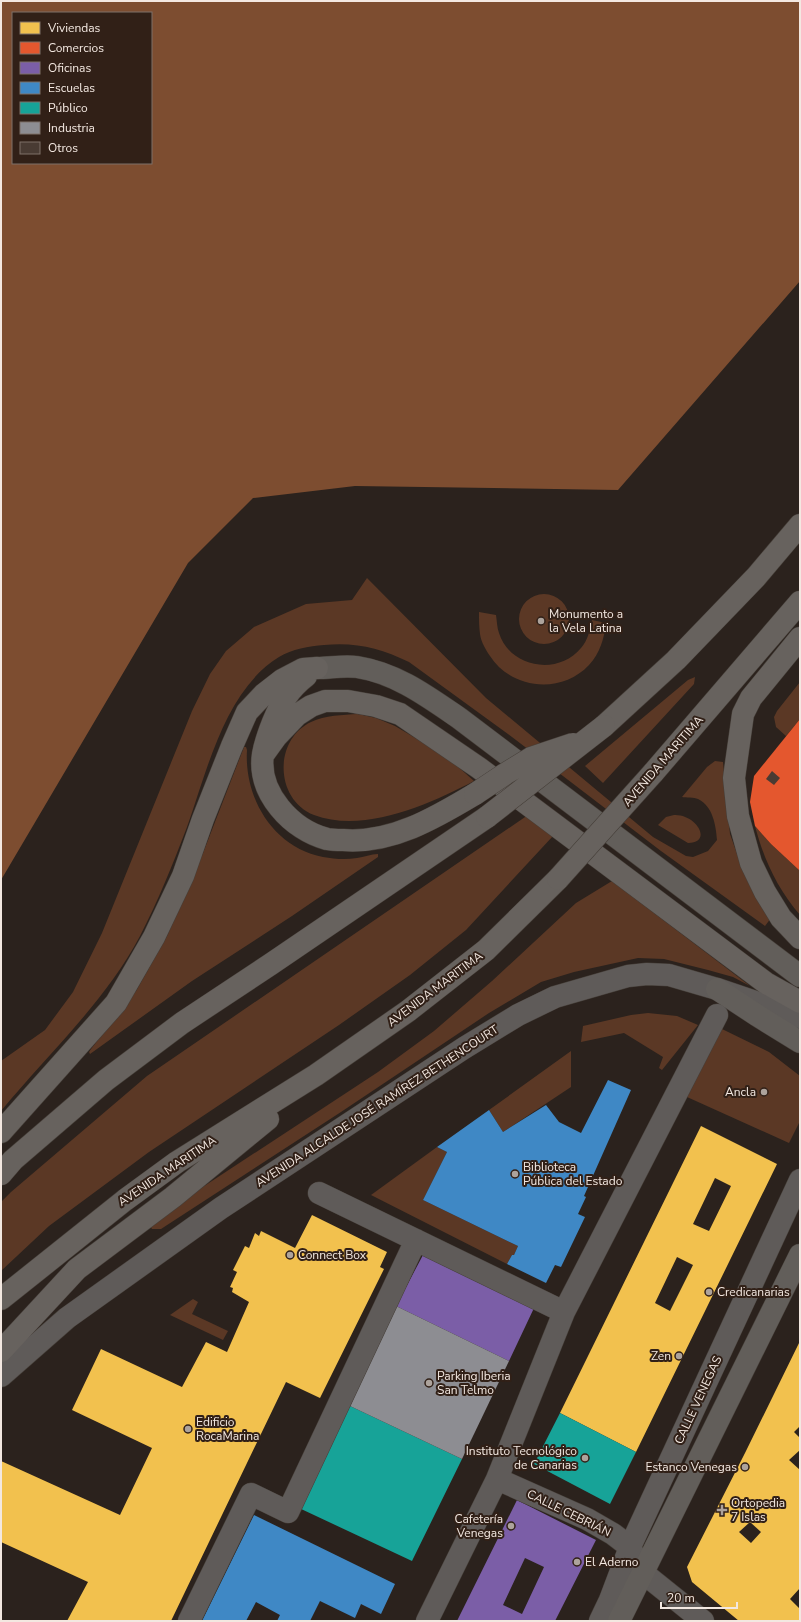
<svg xmlns="http://www.w3.org/2000/svg" width="801" height="1622" viewBox="0 0 801 1622" font-family="'Nunito Sans',sans-serif">
<style>
.green{fill:#5b3825}
.water{fill:#7d4d30;fill-rule:evenodd}
.homes{fill:#f2c14e;fill-rule:evenodd}
.shops{fill:#e4572e}
.offices{fill:#7b5ea7;fill-rule:evenodd}
.schools{fill:#3f88c5}
.public{fill:#17a398}
.industry{fill:#8d8d92}
.building{fill:#493b33}
.lines{fill:none;stroke-linecap:round;stroke-linejoin:round}
.street-casing{stroke:#463f39;stroke-width:23}
.secondary-casing{stroke:#463f39;stroke-width:23}
.highway-casing{stroke:#463f39;stroke-width:23}
.street{stroke:#5f5b59;stroke-width:22}
.secondary{stroke:#625e5a;stroke-width:22}
.highway{stroke:#67625e;stroke-width:22}
.highway-bridge-casing{stroke:#463f39;stroke-width:23;stroke-linecap:butt}
.highway-bridge{stroke:#67625e;stroke-width:22}
.poi-dot{fill:#ada39c;stroke:#312017;stroke-width:1.5}
.labels{text-anchor:middle;stroke-width:4;stroke-linejoin:round;paint-order:stroke}
.poi-label{font-size:12px;fill:#f3e8e1;stroke:#312017;text-anchor:start}
.street-label{font-size:12px;fill:#f3e8e1;stroke:#312017}
</style>
<rect width="100%" height="100%" fill="#2b221d"/>
<path class="green" d="M367,578L486,698L653,837L686,856L693,857L708,851L717,840C716,826 713,806 698,799C694,797 686,798 682,797L707,767L715,761L723,762L730,834L742,868L771,918L765,926L661,851L512,737L409,662C380,648 356,642 324,645C309,646 292,649 279,657C225,690 207,771 187,827C173,864 158,901 140,936C105,1002 48,1054 1,1111V1061L45,1030L73,992L102,933L192,711L210,674L226,651L254,627L306,604L352,600Z
M519 619a25 25 0 1 1 50 0a25 25 0 1 1-50 0Z
M479,612L496,615C497,621 497,628 499,633C510,668 558,676 581,648C588,640 590,630 592,620L606,623C604,639 600,653 589,665C561,695 511,689 490,656C486,650 481,642 480,634C479,627 479,619 479,612Z
M695,677L694,684L603,783L585,766L688,680Z
M800,682V719L786,736L776,727L774,717L777,711Z
M358,714L376,718L395,726L446,756L474,781C430,804 364,834 314,815C275,800 273,740 311,722C325,715 343,715 358,714Z
M244,747H246L247,750C244,798 273,847 323,857C334,859 346,860 357,858C364,857 371,854 378,854V857L292,916L192,981L90,1054L89,1052L91,1049L136,991L167,936L203,853Z
M528,815L553,836L466,930L410,975L339,1025L149,1152L49,1226L1,1271V1202L11,1192L147,1076Z
M674,815C697,814 713,843 688,843L658,825L666,817Z
M755,826L771,844L800,871V915C777,888 764,860 755,826Z
M612,881L750,986L733,977L708,970L664,959L638,958L574,972L541,982L489,1013L341,1112L161,1229H152L150,1226L180,1202L378,1072L434,1031L492,981L576,903Z
M648,1013L677,1016L698,1025L662,1070L659,1068L663,1057L624,1033L581,1042L583,1026L631,1015Z
M722,1029L769,1052L800,1076V1121L789,1143L687,1097Z
M571,1051V1087L503,1132L489,1110Z
M437,1147L447,1152L423,1200L518,1246L514,1255H512L507,1264L371,1195Z
M193,1299L198,1302L192,1314L228,1331L223,1340L170,1315Z"/>
<path class="water" d="M1,1H800V281L618,490L355,486L253,498L188,563L1,880ZM13,13H151V163H13Z"/>
<path class="homes" d="M701,1126L777,1164L636,1452L560,1413ZM715,1178L731,1186L709,1231L693,1224ZM677,1257L693,1265L670,1311L655,1303Z
M312,1215L387,1252L380,1267L384,1269L320,1398L286,1382L171,1621H67L88,1582L1,1542V1461L120,1515L152,1448L72,1410L101,1349L182,1387L206,1342L227,1352L249,1302L232,1292L233,1288L230,1287L237,1272L233,1270L245,1246L249,1248L255,1233L259,1236L261,1231L295,1248Z
M800,1341V1426L794,1432L800,1438V1450L789,1460L800,1470V1588L790,1599L800,1609V1621H739L692,1582L687,1567L745,1453ZM750,1522L761,1532L751,1543L739,1532Z"/>
<path class="shops" d="M800,719V871L771,844L755,826L750,802L754,776Z"/>
<path class="offices" d="M423,1255L534,1308L509,1361L396,1306Z
M517,1500L596,1540L555,1621H457ZM525,1558L544,1567L522,1614L503,1605Z"/>
<path class="schools" d="M608,1080L631,1090L584,1196L586,1197L578,1214L585,1217L561,1267L555,1265L546,1283L507,1264L512,1255H514L518,1246L423,1200L447,1152L437,1147L489,1110L503,1132L546,1105L559,1122L581,1133Z
M254,1515L395,1584L381,1614L361,1604L355,1618L320,1601L310,1621H277L280,1615L256,1602L246,1621H202Z"/>
<path class="public" d="M350,1406L462,1459L412,1561L299,1508Z
M560,1413L636,1452L610,1504L534,1464Z"/>
<path class="industry" d="M396,1306L509,1361L462,1459L350,1406Z"/>
<path class="building" d="M772,771L780,778L774,785L766,779Z"/>
<g class="lines">
<defs>
<path id="street" d="M319,1193L564,1312
M1,1376L67,1318L221,1208L464,1048L518,1015L555,997L628,976L647,974L669,975L717,989L800,1017
M497,1479L587,1519L613,1534L630,1547L642,1572L703,1621
M189,1621L251,1494L288,1512L416,1240
M427,1621L497,1479L564,1312L717,1015
M600,1621L610,1600L630,1547L800,1180"/>
<path id="secondary" d="M317,668C330,668 344,665 357,667C396,673 427,696 459,718L800,976
M717,989L758,1016L800,1042
M619,1621L800,1255"/>
<path id="highway" d="M800,638L751,698L743,714L734,778L738,816L751,863L765,892L781,918L800,938
M306,676C289,689 281,703 273,722C269,732 265,743 263,754C257,793 292,830 327,839C332,840 338,840 343,840C391,844 435,818 475,794
M604,726L676,660L756,577L800,525
M263,755L276,737L297,715L311,706L325,701H348L376,706L400,714L479,768L766,983L800,1002
M653,773L800,602
M1,1132L116,1003L154,937L183,876L203,819L232,746L247,712L264,694L282,680L303,669L317,668
M1,1174L13,1160L106,1080L182,1023L271,964L487,817
M1,1299L125,1200L177,1162L316,1075L408,1011L486,950L558,879
M1,1351L77,1269L173,1197L268,1119"/>
</defs>
<use href="#street" class="street-casing"/>
<use href="#secondary" class="secondary-casing"/>
<use href="#highway" class="highway-casing"/>
<use href="#street" class="street"/>
<use href="#secondary" class="secondary"/>
<use href="#highway" class="highway"/>
<defs>
<path id="highway-bridge" d="M475,794L505,774L531,758L573,744
M487,817L604,726
M558,879L653,773"/>
</defs>
<use href="#highway-bridge" class="highway-bridge-casing"/>
<use href="#highway-bridge" class="highway-bridge"/>
</g>
<g class="poi-dot">
<circle cx="541" cy="621" r="4"/>
<circle cx="764" cy="1092" r="4"/>
<circle cx="515" cy="1174" r="4"/>
<circle cx="290" cy="1255" r="4"/>
<circle cx="709" cy="1292" r="4"/>
<circle cx="679" cy="1356" r="4"/>
<circle cx="429" cy="1383" r="4"/>
<circle cx="188" cy="1429" r="4"/>
<circle cx="585" cy="1458" r="4"/>
<circle cx="745" cy="1467" r="4"/>
<path d="M720 1504h4v4h4v4h-4v4h-4v-4h-4v-4h4z"/>
<circle cx="511" cy="1526" r="4"/>
<circle cx="577" cy="1562" r="4"/>
</g>
<g class="labels">
<g class="poi-label">
<text x="549" y="618">Monumento a<tspan x="549" dy="14">la Vela Latina</tspan></text>
<text x="756" y="1096" text-anchor="end">Ancla</text>
<text x="523" y="1171">Biblioteca<tspan x="523" dy="14">Pública del Estado</tspan></text>
<text x="298" y="1259">Connect Box</text>
<text x="717" y="1296">Credicanarias</text>
<text x="671" y="1360" text-anchor="end">Zen</text>
<text x="437" y="1380">Parking Iberia<tspan x="437" dy="14">San Telmo</tspan></text>
<text x="196" y="1426">Edificio<tspan x="196" dy="14">RocaMarina</tspan></text>
<text x="577" y="1455" text-anchor="end">Instituto Tecnológico<tspan x="577" dy="14">de Canarias</tspan></text>
<text x="737" y="1471" text-anchor="end">Estanco Venegas</text>
<text x="731" y="1507">Ortopedia<tspan x="731" dy="14">7 Islas</tspan></text>
<text x="503" y="1523" text-anchor="end">Cafetería<tspan x="503" dy="14">Venegas</tspan></text>
<text x="585" y="1566">El Aderno</text>
</g>
<g class="street-label">
<text transform="translate(663 761) rotate(-49)" y="4">AVENIDA MARITIMA</text>
<text transform="translate(435 989) rotate(-37)" y="4">AVENIDA MARITIMA</text>
<text transform="translate(377 1106) rotate(-33)" y="4">AVENIDA ALCALDE JOSÉ RAMÍREZ BETHENCOURT</text>
<text transform="translate(167 1171) rotate(-34)" y="4">AVENIDA MARITIMA</text>
<text transform="translate(698 1400) rotate(-65)" y="4">CALLE VENEGAS</text>
<text transform="translate(569 1513) rotate(26)" y="4">CALLE CEBRIÁN</text>
</g>
</g>
<rect width="801" height="1622" fill="none" stroke="#f3e8e1" stroke-width="4"/>
<rect x="12" y="12" width="140" height="152" fill="#312017" stroke="#7f7068"/>
<rect x="20" y="22" width="20" height="12" fill="#f2c14e" stroke="#7f7068"/>
<text x="48" y="32" font-size="12" fill="#f3e8e1">Viviendas</text>
<rect x="20" y="42" width="20" height="12" fill="#e4572e" stroke="#7f7068"/>
<text x="48" y="52" font-size="12" fill="#f3e8e1">Comercios</text>
<rect x="20" y="62" width="20" height="12" fill="#7b5ea7" stroke="#7f7068"/>
<text x="48" y="72" font-size="12" fill="#f3e8e1">Oficinas</text>
<rect x="20" y="82" width="20" height="12" fill="#3f88c5" stroke="#7f7068"/>
<text x="48" y="92" font-size="12" fill="#f3e8e1">Escuelas</text>
<rect x="20" y="102" width="20" height="12" fill="#17a398" stroke="#7f7068"/>
<text x="48" y="112" font-size="12" fill="#f3e8e1">Público</text>
<rect x="20" y="122" width="20" height="12" fill="#8d8d92" stroke="#7f7068"/>
<text x="48" y="132" font-size="12" fill="#f3e8e1">Industria</text>
<rect x="20" y="142" width="20" height="12" fill="#493b33" stroke="#7f7068"/>
<text x="48" y="152" font-size="12" fill="#f3e8e1">Otros</text>
<path d="M661 1602v6h76v-6" fill="none" stroke="#f3e8e1" stroke-width="2"/>
<text x="667" y="1602" font-size="12" fill="#f3e8e1" stroke="#312017" stroke-width="3" paint-order="stroke">20 m</text>
</svg>
